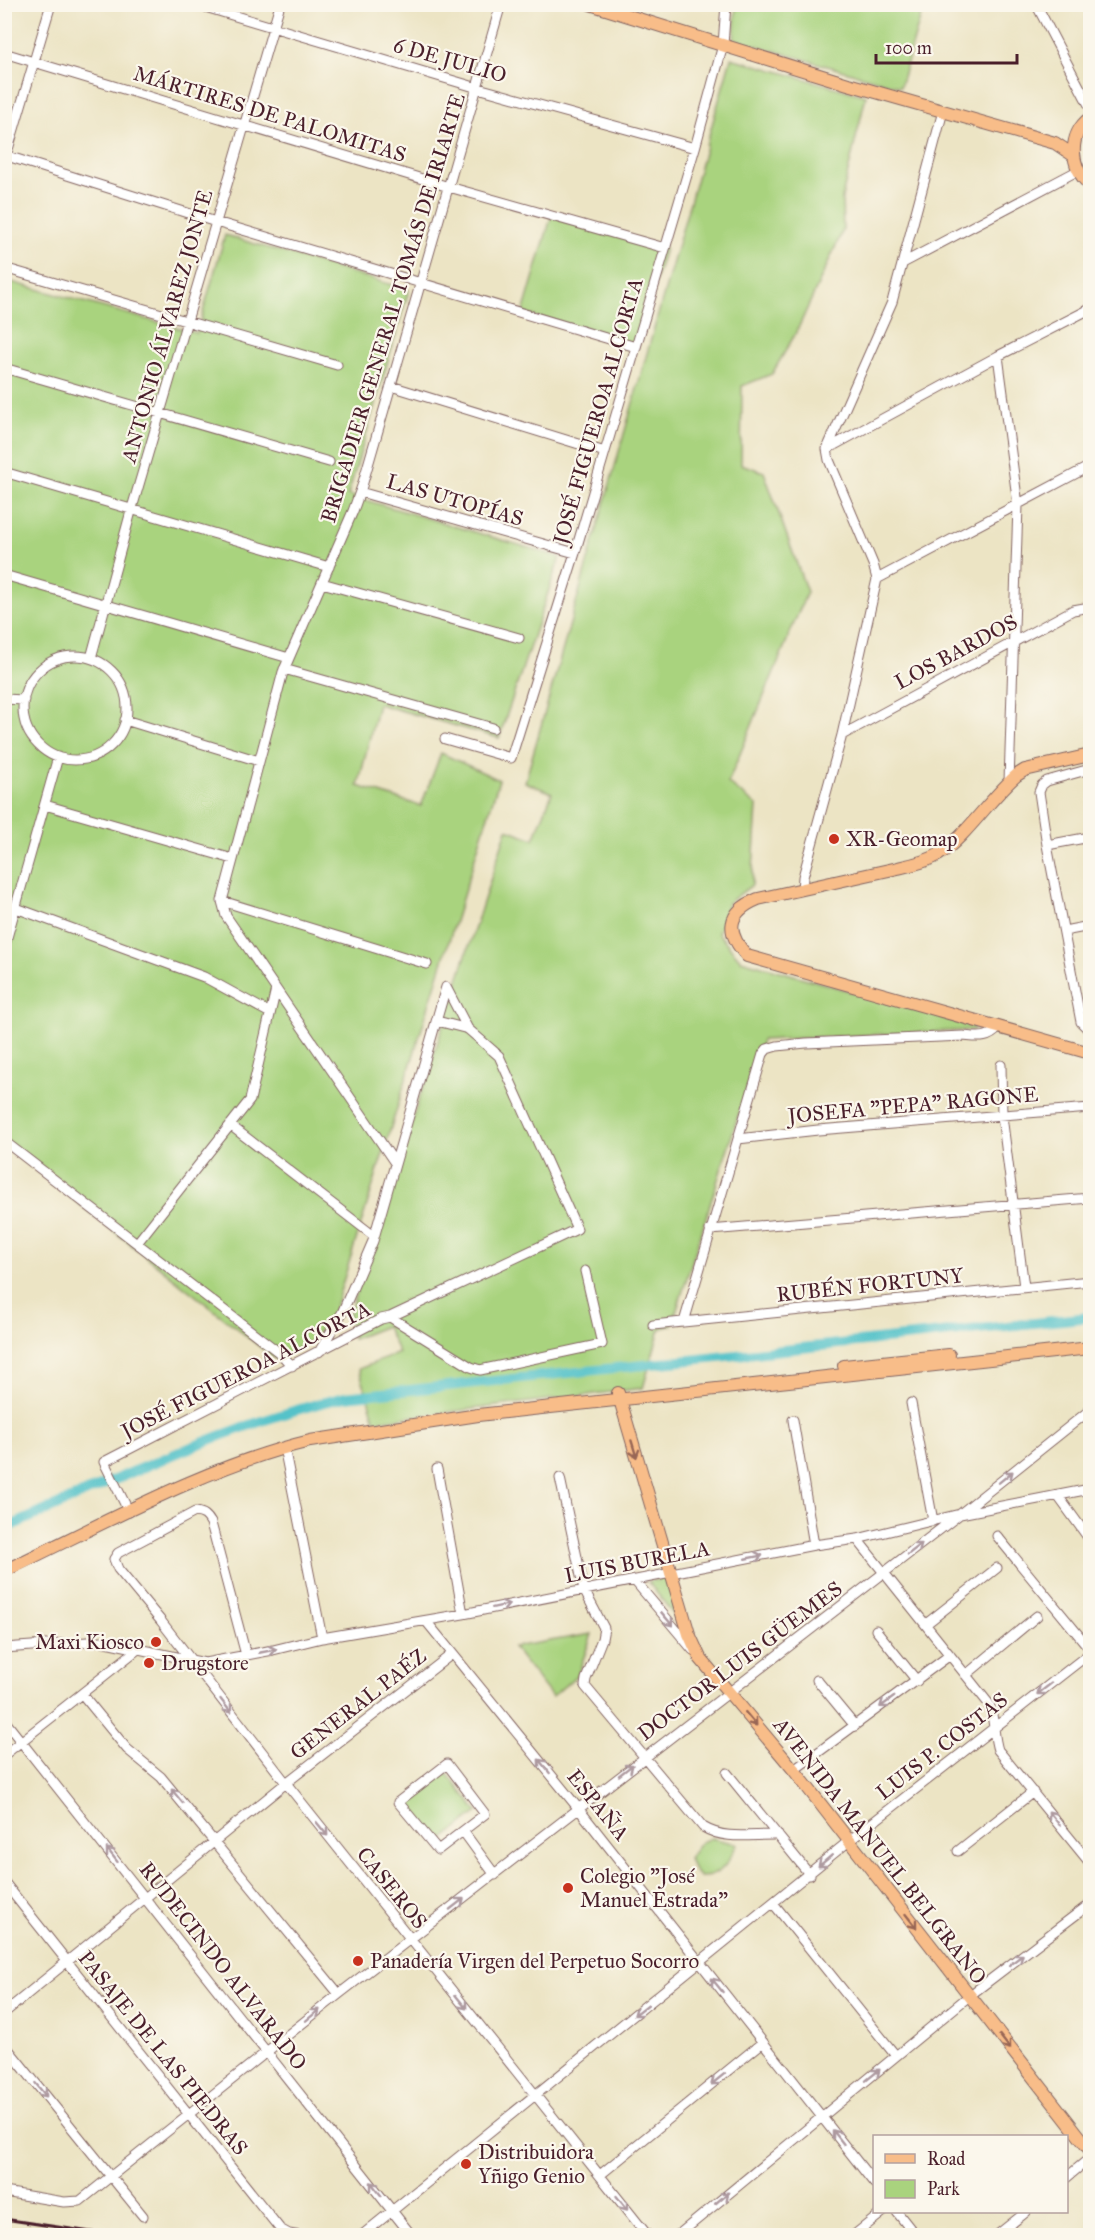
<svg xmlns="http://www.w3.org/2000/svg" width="1095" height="2240" viewBox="0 0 1095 2240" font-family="'IM FELL Great Primer',serif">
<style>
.green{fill:#a9d37e;stroke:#7a7954;stroke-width:1.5}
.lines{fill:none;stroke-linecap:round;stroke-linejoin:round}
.canal{stroke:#54c2c9;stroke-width:10}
.minor-casing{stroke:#836461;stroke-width:11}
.major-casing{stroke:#836461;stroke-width:14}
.minor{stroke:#fff;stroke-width:9}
.major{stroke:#f8bd89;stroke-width:12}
.rail{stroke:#4a1f2b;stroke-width:3}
.oneway{stroke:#986655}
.oneway2{stroke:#ae9aa0}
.poi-dot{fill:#c8321e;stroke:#fbf7ec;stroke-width:2}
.labels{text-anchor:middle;stroke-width:4.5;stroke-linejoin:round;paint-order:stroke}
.street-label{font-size:21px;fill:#4a1f2b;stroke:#fbf7ec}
.poi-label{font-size:21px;fill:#4a1f2b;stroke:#fbf7ec;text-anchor:start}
</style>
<rect width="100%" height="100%" fill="#fbf7ec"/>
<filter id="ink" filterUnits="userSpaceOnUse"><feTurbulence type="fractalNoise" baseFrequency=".0167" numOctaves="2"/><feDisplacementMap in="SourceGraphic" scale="12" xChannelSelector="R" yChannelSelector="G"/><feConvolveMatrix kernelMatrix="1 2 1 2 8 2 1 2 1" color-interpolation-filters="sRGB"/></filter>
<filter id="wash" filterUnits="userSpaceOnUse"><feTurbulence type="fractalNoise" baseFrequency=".008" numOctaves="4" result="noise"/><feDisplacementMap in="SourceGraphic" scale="24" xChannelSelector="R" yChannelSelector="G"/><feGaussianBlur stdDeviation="1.35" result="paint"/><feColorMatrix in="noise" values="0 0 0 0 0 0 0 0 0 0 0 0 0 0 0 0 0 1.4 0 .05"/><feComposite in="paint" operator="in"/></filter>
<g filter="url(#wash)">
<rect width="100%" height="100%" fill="#ece4c4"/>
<path class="green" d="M736,5V4L924,5L900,87L734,39Z
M731,58L866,96L842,197L843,230L796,333L772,374L742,386L741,464L764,472L807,592L728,783L757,806L752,885L728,903L718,933L741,960L972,1026L974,1030L762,1040L672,1325L660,1329L643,1388L375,1421L359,1369L399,1353L386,1326L353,1339L348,1317L507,829L534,839L552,793L525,782Z
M552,214L665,248L636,347L523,313Z
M225,235L409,290L348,495L560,557L499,738L378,704L358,786L421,806L441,753L499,780L334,1311L312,1340L277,1360L5,1145L4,280L197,333Z
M670,1577L682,1625L648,1582Z
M592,1634L578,1674L552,1697L513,1647Z
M446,1772L478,1812L439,1843L407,1803Z
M711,1838L737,1844C729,1861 721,1878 700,1877L694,1871L689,1858L701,1842Z"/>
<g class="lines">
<path class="canal" d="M4,1529C116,1480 226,1425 345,1397L1090,1317"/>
</g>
</g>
<g filter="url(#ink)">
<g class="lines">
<defs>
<path id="minor" d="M195,4L478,88L695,148
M1036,4L1090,107
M4,53L449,187L665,248
M4,155L216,222L636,347
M4,163L51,4
M903,263L1077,171
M4,268L337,365
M998,356L1018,505L1009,782
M4,368L329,462
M391,386L605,452
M827,449L998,356L1090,309
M4,472L329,567
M360,492L575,553
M4,575L289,658
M877,579L1090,466
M322,583L519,638
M23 708a52 52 0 1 1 104 0a52 52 0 1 1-104 0Z
M91,658L130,515L280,4
M284,669L493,728
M4,699L24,700
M125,720L259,761
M842,735L1073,610L1090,607
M445,739L511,758L575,553L695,148L723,45L726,4
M45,805L233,859
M1047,845L1090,837
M802,890L803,877L842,735L877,579L873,564L829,460L827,449L892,302L943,111
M222,901L427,964
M16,908L204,977L270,1013
M1064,931L1090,926
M4,948L58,757
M1081,1022L1047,845L1039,792L1042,785L1047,781L1090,769
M1081,1022L1090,1031
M1001,1065L1002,1116L1024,1287
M230,1125L374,1236
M738,1139L818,1130L1090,1108
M4,1141L281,1354L292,1366
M395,1163L226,916L222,901L283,672L353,511L362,486L501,4
M710,1230L1090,1198
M137,1243L250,1100L276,989
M390,1317L577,1229L499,1056L468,1029L437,1021
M684,1322L763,1054L767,1049L777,1046L806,1043L963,1036C977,1037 988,1040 998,1028
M653,1325L1090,1281
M319,1352L342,1313L373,1241L446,987L468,1029
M911,1403L933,1521
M793,1420L814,1545
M284,1447L322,1638
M437,1469L463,1614
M560,1478L584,1590L604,1628L602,1639L586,1679L585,1686L703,1827C726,1841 752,1834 778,1835
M1058,1496L1090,1540
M129,1512L104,1462L381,1319L390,1317L471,1367L480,1370L602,1344L585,1271
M997,1536L1090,1649
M857,1539L989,1704C995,1719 993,1735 998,1750L1090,1863
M635,1581L693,1650
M426,1621L578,1808L874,2183
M926,1624L997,1568
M876,1630L917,1681
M4,1648L101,1641L205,1663L273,1650L322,1638L463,1614L814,1545L857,1539L960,1514L1090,1489
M246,1655L211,1523C207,1516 204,1513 195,1512L118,1553L114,1559L118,1569L161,1621L286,1783L648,2236
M966,1675L1037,1616
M817,1680L855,1726
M82,1694L127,1749L161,1777L339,1994
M4,1720L412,2236
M4,1755L138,1649
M447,1764L485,1814L438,1850L398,1802Z
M794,1770L950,1655
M727,1773L810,1875
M463,1831L495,1875
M958,1851L1033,1792
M4,1882L280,2229L289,2234L300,2236
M773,1903L896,2056
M4,2013L286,1783L452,1654
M4,2044L143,2216
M600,2175L763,2042
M1066,2178L1090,2158
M4,2192L64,2202L80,2201L339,1994L960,1514L1090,1410
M897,2212L916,2236
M361,2236L849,1841L1090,1653
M677,2236L969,1996L1090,1904
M853,2236L883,2212
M996,2236L1026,2212"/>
<path id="major" d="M590,4L848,84L1055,143L1073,155
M1090,118C1067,135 1070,168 1090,185
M1090,755L1025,770L1017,775C991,797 965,838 938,855C926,862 911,865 898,868L758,899C727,912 725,932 747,956L1090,1053
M844,1366L949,1355
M618,1393L689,1634L700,1658L794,1770L1090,2150
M4,1571C101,1525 206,1466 310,1441L478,1415L1090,1348"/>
</defs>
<use href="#minor" class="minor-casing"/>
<use href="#major" class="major-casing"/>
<use href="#minor" class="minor"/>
<use href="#major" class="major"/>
<path class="rail" d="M4,2219L118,2236"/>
</g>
<defs><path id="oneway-shaft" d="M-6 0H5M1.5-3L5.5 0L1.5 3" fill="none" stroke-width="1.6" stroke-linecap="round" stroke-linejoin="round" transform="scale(1.5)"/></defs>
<g class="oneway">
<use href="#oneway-shaft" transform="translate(634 1449) rotate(73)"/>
<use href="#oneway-shaft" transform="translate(751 1719) rotate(50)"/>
<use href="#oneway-shaft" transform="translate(911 1921) rotate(52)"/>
<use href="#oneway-shaft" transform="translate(1005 2042) rotate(52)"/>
</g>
<g class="oneway2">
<use href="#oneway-shaft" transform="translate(1006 1477) rotate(-39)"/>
<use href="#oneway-shaft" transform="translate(915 1549) rotate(-38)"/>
<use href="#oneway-shaft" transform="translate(754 1557) rotate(-11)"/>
<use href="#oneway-shaft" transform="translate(501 1606) rotate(-12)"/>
<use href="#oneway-shaft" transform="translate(667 1619) rotate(50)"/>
<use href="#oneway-shaft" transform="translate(268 1651) rotate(-11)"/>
<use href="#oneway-shaft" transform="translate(1044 1689) rotate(142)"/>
<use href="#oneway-shaft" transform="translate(887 1702) rotate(144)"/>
<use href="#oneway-shaft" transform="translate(226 1706) rotate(52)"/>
<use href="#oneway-shaft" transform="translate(544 1766) rotate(-129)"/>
<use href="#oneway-shaft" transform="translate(626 1770) rotate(-38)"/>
<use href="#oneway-shaft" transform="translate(177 1796) rotate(-129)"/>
<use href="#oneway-shaft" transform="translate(1054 1818) rotate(-129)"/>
<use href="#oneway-shaft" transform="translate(322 1829) rotate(51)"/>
<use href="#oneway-shaft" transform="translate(112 1855) rotate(-128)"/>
<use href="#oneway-shaft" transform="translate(825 1861) rotate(140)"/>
<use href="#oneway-shaft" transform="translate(457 1904) rotate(-38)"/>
<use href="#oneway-shaft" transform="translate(1016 1960) rotate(-37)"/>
<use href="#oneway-shaft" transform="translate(717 1985) rotate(-129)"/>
<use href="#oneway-shaft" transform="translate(461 2002) rotate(51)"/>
<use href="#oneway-shaft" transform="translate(641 2010) rotate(142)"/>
<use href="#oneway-shaft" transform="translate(313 2015) rotate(-39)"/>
<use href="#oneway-shaft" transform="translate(873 2075) rotate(-39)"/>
<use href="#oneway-shaft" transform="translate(718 2079) rotate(141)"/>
<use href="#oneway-shaft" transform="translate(41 2090) rotate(51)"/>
<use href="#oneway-shaft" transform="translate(838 2137) rotate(-128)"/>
<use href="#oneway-shaft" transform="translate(376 2189) rotate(-128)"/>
<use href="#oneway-shaft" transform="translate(722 2198) rotate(-40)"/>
<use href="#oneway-shaft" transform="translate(622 2203) rotate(52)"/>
</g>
</g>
<g class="poi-dot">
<circle cx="834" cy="839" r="6"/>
<circle cx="156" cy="1642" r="6"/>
<circle cx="149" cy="1663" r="6"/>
<circle cx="568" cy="1888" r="6"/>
<circle cx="358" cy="1961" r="6"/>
<circle cx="466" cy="2164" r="6"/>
</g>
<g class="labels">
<g class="street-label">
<text transform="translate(450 60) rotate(16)" y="7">6 DE JULIO</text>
<text transform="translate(270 114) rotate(17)" y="7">MÁRTIRES DE PALOMITAS</text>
<text transform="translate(393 308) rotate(-73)" y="7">BRIGADIER GENERAL TOMÁS DE IRIARTE</text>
<text transform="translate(167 326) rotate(-74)" y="7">ANTONIO ÁLVAREZ JONTE</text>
<text transform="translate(598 411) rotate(-74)" y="7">JOSÉ FIGUEROA ALCORTA</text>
<text transform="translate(455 500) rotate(16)" y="7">LAS UTOPÍAS</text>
<text transform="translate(956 652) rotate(-28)" y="7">LOS BARDOS</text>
<text transform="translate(913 1105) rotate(-5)" y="7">JOSEFA "PEPA" RAGONE</text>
<text transform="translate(870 1285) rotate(-6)" y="7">RUBÉN FORTUNY</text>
<text transform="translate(246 1370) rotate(-27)" y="7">JOSÉ FIGUEROA ALCORTA</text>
<text transform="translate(637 1562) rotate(-11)" y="7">LUIS BURELA</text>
<text transform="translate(740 1661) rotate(-37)" y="7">DOCTOR LUIS GÜEMES</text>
<text transform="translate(358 1704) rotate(-38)" y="7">GENERAL PAÉZ</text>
<text transform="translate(942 1746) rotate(-38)" y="7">LUIS P. COSTAS</text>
<text transform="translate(598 1805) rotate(51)" y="7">ESPAÑA</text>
<text transform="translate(880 1851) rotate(52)" y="7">AVENIDA MANUEL BELGRANO</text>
<text transform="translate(392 1888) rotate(51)" y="7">CASEROS</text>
<text transform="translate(223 1966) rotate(52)" y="7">RUDECINDO ALVARADO</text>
<text transform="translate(163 2053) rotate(51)" y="7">PASAJE DE LAS PIEDRAS</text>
</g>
<g class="poi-label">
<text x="846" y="846">XR-Geomap</text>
<text x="144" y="1649" text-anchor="end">Maxi Kiosco</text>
<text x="161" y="1670">Drugstore</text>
<text x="580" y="1883">Colegio "José<tspan x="580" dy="24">Manuel Estrada"</tspan></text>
<text x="370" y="1968">Panadería Virgen del Perpetuo Socorro</text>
<text x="478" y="2159">Distribuidora<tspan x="478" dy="24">Yñigo Genio</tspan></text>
</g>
</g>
<rect width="1095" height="2240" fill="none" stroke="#fbf7ec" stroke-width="24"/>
<rect x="873" y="2135" width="195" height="78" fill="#fbf7ec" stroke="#b4a19f" stroke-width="1.5"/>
<rect x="885" y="2154" width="30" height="9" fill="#f8bd89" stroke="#b4a19f" stroke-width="1.5"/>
<text x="927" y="2165" font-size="18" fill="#4a1f2b">Road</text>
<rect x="885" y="2180" width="30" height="18" fill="#a9d37e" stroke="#b4a19f" stroke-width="1.5"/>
<text x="927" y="2195" font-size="18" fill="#4a1f2b">Park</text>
<path d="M876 54v9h141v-9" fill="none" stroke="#4a1f2b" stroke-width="3"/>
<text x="885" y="54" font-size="18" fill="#4a1f2b" stroke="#fbf7ec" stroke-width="4.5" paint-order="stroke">100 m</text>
</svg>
